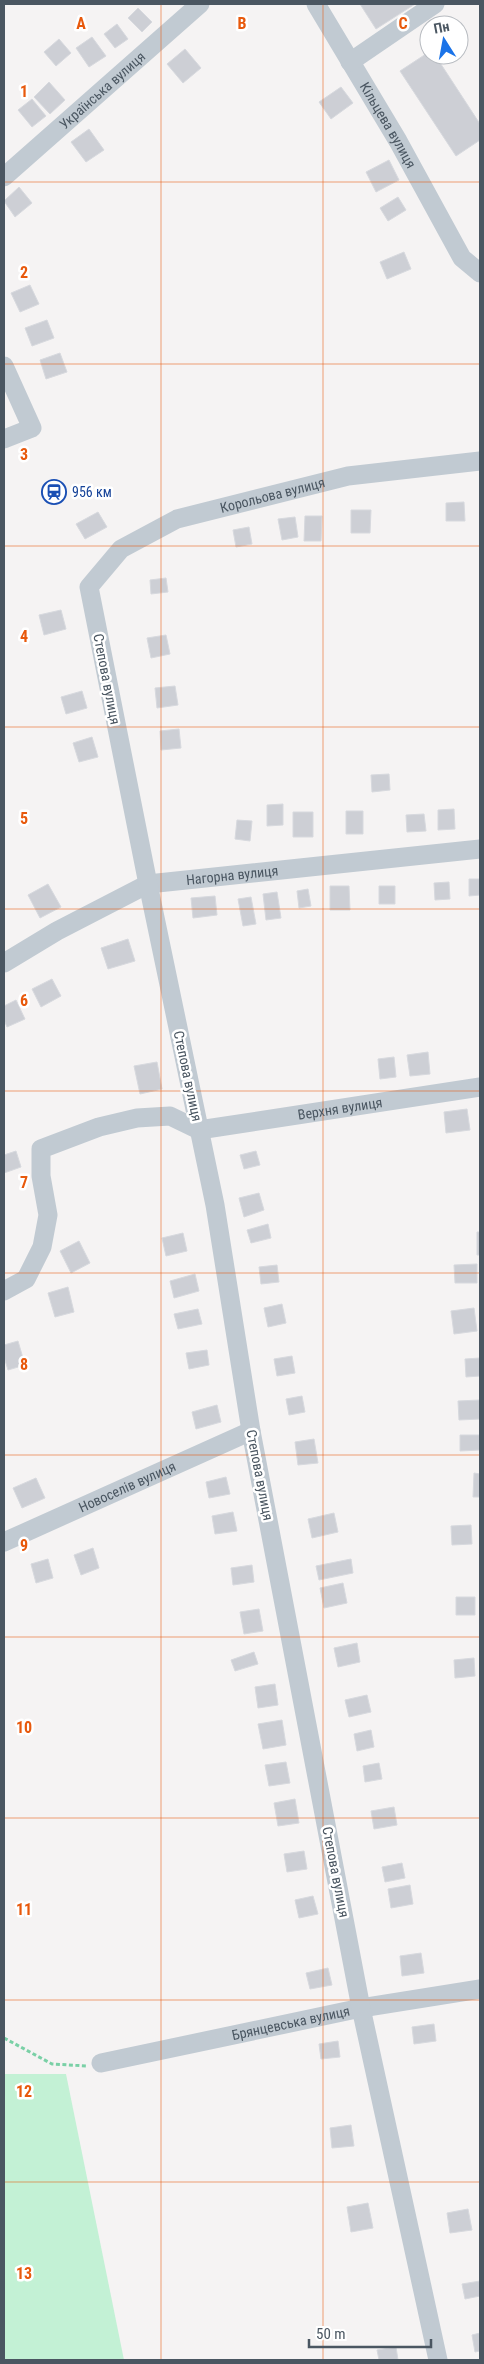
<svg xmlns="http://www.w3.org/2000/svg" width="484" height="2364" viewBox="0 0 484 2364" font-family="'Roboto Condensed',sans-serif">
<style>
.green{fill:#c3f1d5}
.building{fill:#cdcfd5;stroke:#d7d9de}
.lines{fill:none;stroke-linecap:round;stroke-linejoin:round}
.path{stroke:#7ad0a6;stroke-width:3;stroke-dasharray:4 2.5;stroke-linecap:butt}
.minor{stroke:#c1cad2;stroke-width:19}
.grid{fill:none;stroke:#e8590c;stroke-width:1;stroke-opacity:0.55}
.labels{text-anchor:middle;stroke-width:5;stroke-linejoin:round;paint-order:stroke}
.street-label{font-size:14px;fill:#4a5661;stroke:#fff}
.transit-label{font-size:14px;fill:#164399;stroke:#fff;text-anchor:start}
.grid-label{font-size:16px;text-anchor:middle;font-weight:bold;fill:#e8590c;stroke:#fff;stroke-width:5;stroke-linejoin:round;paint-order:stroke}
</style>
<rect width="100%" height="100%" fill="#f5f3f3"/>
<path class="green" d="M4,2074H66L124,2360H4Z"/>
<path class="building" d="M360,4H415L376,29Z
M138,8L152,22L142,32L128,18Z
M117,24L128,39L115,48L104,34Z
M92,37L106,56L89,67L76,48Z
M59,39L71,53L56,66L44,52Z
M185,49L201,68L183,83L167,64Z
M429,52V55H435L480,124V140L456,156L400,71Z
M49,82L65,100L50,114L34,97Z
M341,87L353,103L331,119L319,102Z
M32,99L46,116L32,127L18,110Z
M89,129L104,150L86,162L71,142Z
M389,160L399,180L376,192L366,172Z
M19,187L32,203L15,217L4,201Z
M398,197L406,210L388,221L380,208Z
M404,252L411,269L387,279L380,262Z
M30,285L39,304L20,312L11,293Z
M47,320L54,338L32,346L25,328Z
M60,353L67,372L46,379L40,360Z
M464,502L465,521H446V503Z
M351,510H371L370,533H351Z
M98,512L107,527L85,539L76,524Z
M305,516H322L321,541H304Z
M295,517L298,537L282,540L278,519Z
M249,527L252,544L236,547L233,530Z
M166,578L168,592L151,594L150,580Z
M61,610L66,629L44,635L39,615Z
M166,635L170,654L151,658L147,638Z
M175,686L178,705L157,708L155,688Z
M82,691L87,708L66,714L61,697Z
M179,729L181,748L161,750L160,731Z
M92,737L98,757L79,762L73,743Z
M389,774L390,790L372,792L371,775Z
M283,804V825L267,826V805Z
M454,809L455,829L438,830V810Z
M346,811H363V834H346Z
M293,812H313V837H293Z
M424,814L426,831L407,832L406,815Z
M237,820L252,821L250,841L235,839Z
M469,879H480V895L469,896Z
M449,882L450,899L435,900L434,883Z
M48,884L61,907L40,918L28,895Z
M330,886H349L350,910H330Z
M379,886H395V904H379Z
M308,889L311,906L299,908L297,891Z
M277,892L281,918L266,920L263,894Z
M215,896L217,915L193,918L191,898Z
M251,897L256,924L243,926L238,899Z
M128,939L135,961L108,969L101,948Z
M52,979L61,996L41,1007L32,989Z
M16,1000L25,1019L7,1027L4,1020V1006Z
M428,1052L430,1074L410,1076L407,1055Z
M394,1057L396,1077L380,1079L378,1059Z
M157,1062L162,1089L140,1094L134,1066Z
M467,1109L470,1130L446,1133L444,1112Z
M16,1151L21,1167L4,1173V1155Z
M256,1151L260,1165L244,1169L240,1155Z
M259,1193L264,1210L244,1217L239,1198Z
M268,1224L271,1238L251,1243L247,1230Z
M477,1232H480V1255H477Z
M183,1233L187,1251L166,1256L162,1238Z
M79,1241L90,1263L71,1273L60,1251Z
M477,1264V1283H455L454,1265Z
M277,1265L279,1282L261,1284L259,1267Z
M195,1274L199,1291L174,1298L170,1281Z
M68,1287L74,1312L55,1317L48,1293Z
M282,1304L286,1323L268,1327L264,1308Z
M474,1308L477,1331L454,1334L451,1311Z
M198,1309L202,1324L178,1329L174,1314Z
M18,1341L25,1365L8,1370L4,1357V1345Z
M207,1350L209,1365L189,1369L186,1353Z
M292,1356L295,1373L277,1376L274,1359Z
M480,1358V1376L466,1377L465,1359Z
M302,1396L305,1412L289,1415L286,1399Z
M480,1400V1419L459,1420L458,1401Z
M217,1405L221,1422L196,1429L192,1412Z
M460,1435H480V1450L460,1451Z
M314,1439L318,1463L298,1465L295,1442Z
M474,1473L480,1474V1497H473Z
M226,1477L230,1494L209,1498L206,1482Z
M36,1478L45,1498L22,1508L13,1488Z
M233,1512L237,1531L215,1534L212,1516Z
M334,1513L338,1532L312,1538L308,1519Z
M471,1525L472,1544L452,1545L451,1526Z
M93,1548L99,1568L81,1575L74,1555Z
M48,1559L53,1578L36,1583L31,1564Z
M351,1559L353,1573L319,1580L316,1566Z
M252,1565L254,1582L233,1585L231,1568Z
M343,1583L347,1603L324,1608L320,1588Z
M456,1597H475V1615H456Z
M259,1609L263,1631L244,1634L240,1612Z
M357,1643L360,1662L338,1667L334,1648Z
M254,1652L258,1664L235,1671L231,1660Z
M474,1658L475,1676L455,1678L454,1660Z
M275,1684L278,1705L258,1708L255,1687Z
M367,1695L371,1712L349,1717L345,1700Z
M282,1720L286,1745L263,1749L258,1724Z
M371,1730L374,1747L357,1751L354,1734Z
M286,1762L290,1783L269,1786L265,1765Z
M379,1763L382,1779L365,1782L363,1766Z
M295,1799L299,1823L278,1826L274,1803Z
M394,1807L397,1825L374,1829L371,1811Z
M304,1851L307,1869L287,1872L284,1854Z
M402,1863L405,1878L385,1882L382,1867Z
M410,1885L413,1904L391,1908L388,1889Z
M313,1896L318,1914L299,1918L295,1900Z
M421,1953L424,1973L402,1976L400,1956Z
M328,1968L332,1985L310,1989L306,1973Z
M434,2024L436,2041L414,2044L412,2027Z
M338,2041L340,2057L321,2059L319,2044Z
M351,2125L354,2146L332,2148L330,2128Z
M368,2203L373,2228L351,2232L347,2207Z
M468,2209L472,2230L450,2233L447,2213Z
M480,2281V2296L465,2299L462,2284Z
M480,2333V2351L475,2352L472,2335Z
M396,2347L398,2360H379L377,2350Z"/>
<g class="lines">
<path class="path" d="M4,2038L52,2064L86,2066"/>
<g class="minor">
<path id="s1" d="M316,4L398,141L462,258L480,273"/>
<path d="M350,62L435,4"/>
<path id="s2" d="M4,177L200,4"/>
<path d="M4,366L32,428L4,439"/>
<path id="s3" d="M4,963L57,931L148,884L480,849"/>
<path id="s4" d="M4,1291L26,1279L42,1247L48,1215L41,1176V1149L99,1127L137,1118L170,1116L199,1130L480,1087"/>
<path id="s5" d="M4,1542L251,1431"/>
<path id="s6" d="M101,2063L361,2008L480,1989"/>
<path id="s7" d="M438,2360L361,2008L251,1431L215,1205L148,884L89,587L121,549L177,519L348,476L480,461"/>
</g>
</g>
<path class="grid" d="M161,4V2360M323,4V2360M4,182H480M4,364H480M4,546H480M4,727H480M4,909H480M4,1091H480M4,1273H480M4,1455H480M4,1637H480M4,1818H480M4,2000H480M4,2182H480"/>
<defs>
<symbol id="station-ring" viewBox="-11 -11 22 22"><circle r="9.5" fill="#fff" stroke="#1a4fb4" stroke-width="1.5"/><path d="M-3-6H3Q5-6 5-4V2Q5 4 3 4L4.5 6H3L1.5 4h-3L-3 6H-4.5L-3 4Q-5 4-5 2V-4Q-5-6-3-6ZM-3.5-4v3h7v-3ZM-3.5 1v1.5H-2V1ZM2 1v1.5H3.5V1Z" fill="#1a4fb4"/></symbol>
</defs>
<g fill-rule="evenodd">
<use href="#station-ring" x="40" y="478" width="28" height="28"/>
</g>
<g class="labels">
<g class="street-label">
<text dy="5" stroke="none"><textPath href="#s2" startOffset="131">Українська вулиця</textPath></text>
<text dy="5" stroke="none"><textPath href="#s1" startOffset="141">Кільцева вулиця</textPath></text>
<text dy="5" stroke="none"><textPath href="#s7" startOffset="2019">Корольова вулиця</textPath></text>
<text transform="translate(107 679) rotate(79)" y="5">Степова вулиця</text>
<text dy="5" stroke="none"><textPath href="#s3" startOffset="249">Нагорна вулиця</textPath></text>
<text transform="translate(188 1076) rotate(78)" y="5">Степова вулиця</text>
<text dy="5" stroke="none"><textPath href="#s4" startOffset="469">Верхня вулиця</textPath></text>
<text transform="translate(260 1475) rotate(79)" y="5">Степова вулиця</text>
<text dy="5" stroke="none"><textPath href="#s5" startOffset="135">Новоселів вулиця</textPath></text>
<text transform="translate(336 1872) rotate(79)" y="5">Степова вулиця</text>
<text dy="5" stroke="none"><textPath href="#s6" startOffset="194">Брянцевська вулиця</textPath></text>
</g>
<g class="transit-label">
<text x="72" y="497">956 км</text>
</g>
</g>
<g class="grid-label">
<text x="81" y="29">A</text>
<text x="242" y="29">B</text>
<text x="403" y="29">C</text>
<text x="24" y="97">1</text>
<text x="24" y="278">2</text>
<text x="24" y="460">3</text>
<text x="24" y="642">4</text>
<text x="24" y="824">5</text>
<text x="24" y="1006">6</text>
<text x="24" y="1188">7</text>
<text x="24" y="1370">8</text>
<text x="24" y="1551">9</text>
<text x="24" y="1733">10</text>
<text x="24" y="1915">11</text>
<text x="24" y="2097">12</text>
<text x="24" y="2279">13</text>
</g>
<rect width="484" height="2364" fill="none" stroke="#4a5661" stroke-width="10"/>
<g transform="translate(444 40) rotate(349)"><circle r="24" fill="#ffffff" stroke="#b7bbc0"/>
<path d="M0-4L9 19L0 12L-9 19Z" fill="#1a73e8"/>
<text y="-8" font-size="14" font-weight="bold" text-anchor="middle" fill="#4a5661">Пн</text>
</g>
<path d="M309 2339v8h122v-8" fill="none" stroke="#4a5661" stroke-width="2.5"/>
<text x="316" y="2339" font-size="15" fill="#4a5661" stroke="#ffffff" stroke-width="4" paint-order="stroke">50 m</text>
</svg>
